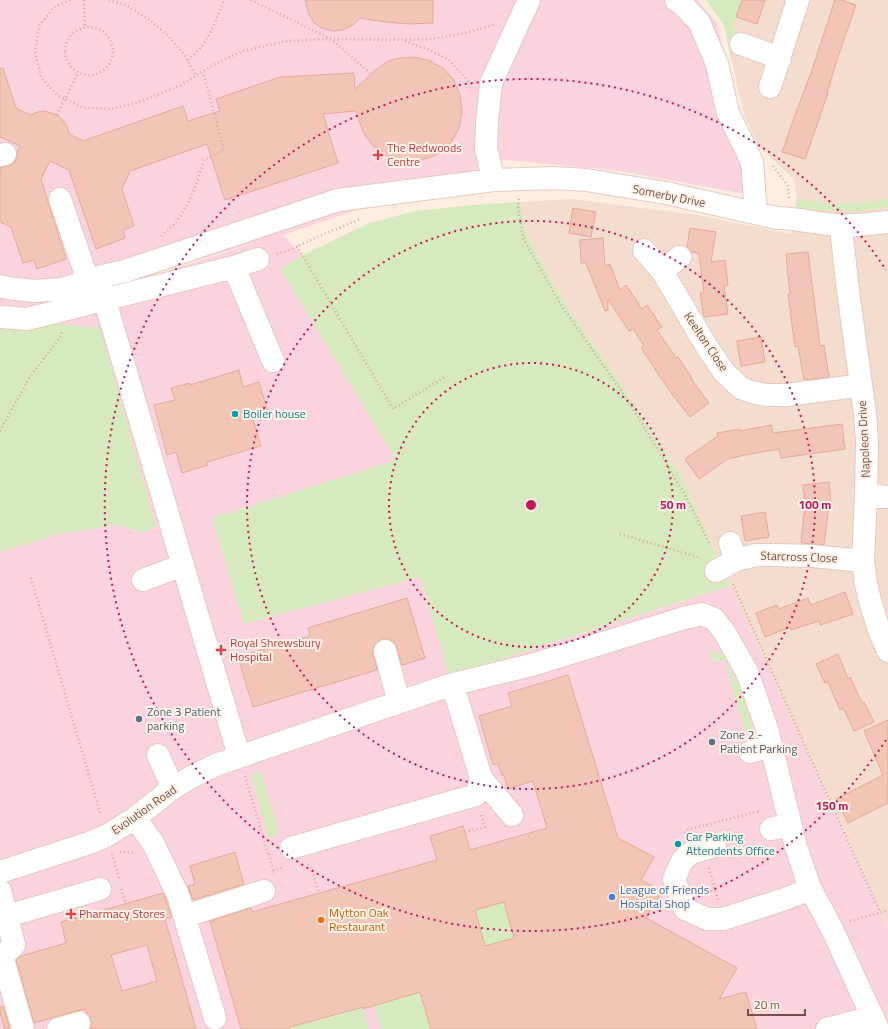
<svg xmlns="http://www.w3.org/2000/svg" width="888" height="1029" viewBox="0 0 888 1029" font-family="'Titillium Web',sans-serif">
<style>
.residential{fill:#f4ddcf}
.medical{fill:#fbd3de;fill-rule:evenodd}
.green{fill:#d7eabf}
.building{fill:#f2c6b7;stroke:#e5a997;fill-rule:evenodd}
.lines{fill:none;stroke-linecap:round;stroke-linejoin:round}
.minor-casing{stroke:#e3cabf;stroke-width:24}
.path{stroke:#d7a99b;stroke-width:2.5;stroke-dasharray:1 3;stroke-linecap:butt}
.minor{stroke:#fff;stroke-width:22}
.ring{fill:none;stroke:#c2185b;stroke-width:2;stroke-dasharray:2 4}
.health-dot{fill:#e0444e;stroke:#fff2e7;stroke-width:1.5}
.culture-dot{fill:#0f9aa8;stroke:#fff2e7;stroke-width:1.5}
.service-dot{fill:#5c6f8a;stroke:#fff2e7;stroke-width:1.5}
.shop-dot{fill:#3f7fe0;stroke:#fff2e7;stroke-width:1.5}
.food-dot{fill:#e8710a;stroke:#fff2e7;stroke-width:1.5}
.labels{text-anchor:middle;stroke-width:4;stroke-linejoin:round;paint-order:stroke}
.health-label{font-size:12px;fill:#be3a42;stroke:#fff2e7;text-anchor:start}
.street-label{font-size:12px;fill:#745047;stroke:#fff2e7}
.culture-label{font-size:12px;fill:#0d838f;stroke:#fff2e7;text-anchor:start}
.service-label{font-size:12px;fill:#4e5e75;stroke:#fff2e7;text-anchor:start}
.shop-label{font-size:12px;fill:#366cbe;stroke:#fff2e7;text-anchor:start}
.food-label{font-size:12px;fill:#c56008;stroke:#fff2e7;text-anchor:start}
.centre{fill:#c2185b;stroke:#fff2e7;stroke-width:2}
.ring-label{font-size:12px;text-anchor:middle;font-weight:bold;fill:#c2185b;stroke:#fff2e7;stroke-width:4;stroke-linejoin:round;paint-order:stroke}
</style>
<rect width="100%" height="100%" fill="#fdede0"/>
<path class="residential" d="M706,0H888V929L730,586L682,478L623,387L567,307L546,271L526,233L521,202L570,199L697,215L791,234L797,199L794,179L759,147L746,120L739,94L724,25Z"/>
<path class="medical" d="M0,0H697L717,23L738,113L762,197L621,171L478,157L476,195L410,201L365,207L283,235L302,255L281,269L396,460L212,518L244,624L420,577L449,676L730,586L888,929V1029H0ZM258,242L108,290L34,306L101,288Z"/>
<path class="green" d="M706,0H742L733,28L738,30L731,59L724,25Z
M888,198V207L860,211L795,209L797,199L834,204L877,201Z
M521,202L526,233L546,271L567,307L623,387L682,478L730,586L449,676L420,577L244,624L212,518L396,460L280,269L302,255L370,223L415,211L482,204Z
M0,319L100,328L156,526L143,533L118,525L59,534L0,552Z
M710,650L724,654L739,686L754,732L745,734L725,660L714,662Z
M261,771L279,834L269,839L251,775Z
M504,902L514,938L485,946L475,910Z
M420,992L431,1029H381L374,1006Z
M363,1007L369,1029H290V1027Z"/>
<path class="building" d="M305,0H433V23L409,24L386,22L360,18L353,25L343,30L333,31L322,28L314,23L309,14Z
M742,0H765L757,24L736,17Z
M835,0H841L856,5L838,57L827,93H828L805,159L782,152L795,115L811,73Z
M416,57L430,61L443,68L454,80L460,95L462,112L459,128L452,141L442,151L431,157L421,160L406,161L392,158L382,153L373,146L363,132L356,111L323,114L338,163L225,200L207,144L130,171L122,189L134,226L123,230L125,238L96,249L69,170L50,161L41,179L66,259L37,269L34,260L23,263L11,227L0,222V168L8,166L14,163L17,158V152L20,146L0,137V68H3L16,108L30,115L38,112L44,111L51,113L57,115L63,120L67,126L69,134L83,141L183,106L188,121L220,111L216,99L280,77L354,73L355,89L378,68L388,61L399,58Z
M573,208L596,212L591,237L569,233Z
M690,228L716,232L711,262L725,260L728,285L724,286L728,314L704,317L700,293H704L699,253L691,252L687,247Z
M603,238L605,266L610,264L620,290L626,285L642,309L647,305L662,327L657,330L676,358L678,357L692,378L691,379L709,403L690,417L671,393L641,348L644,346L633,329L629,331L608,299V310L605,311L586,263H581L580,240Z
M808,252L820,346L824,345L829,377L804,380L798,346L795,347L788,294H790L786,254Z
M761,337L765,362L741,366L737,341Z
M239,370L243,387L259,382L268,412L252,416L261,446L207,462L208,465L182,473L176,452L167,455L154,405L175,400L171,388L190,383V385Z
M842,424L845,449L781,458L779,449L745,455L728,459L699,479L685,459L718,436L717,433L740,429V431L771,425L773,433Z
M829,482L831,505H829L824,545L801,543L805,504L803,485Z
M765,512L769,537L745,541L741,516Z
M845,592L853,614L820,625L819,621L791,630L790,627L765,637L756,613L777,605L779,609L808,598L811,605Z
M407,598L425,658L402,665L397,648L394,642L389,639H382L376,643L373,648V654L377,670L253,707L238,657L310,636L308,628Z
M838,654L848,679L850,677L862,703L864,702L874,722L854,731L843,708L840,710L828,682L825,683L816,664Z
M568,675L618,838L654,857L641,880L662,891L646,918L737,968L719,999L746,992L757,1029H431L420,992L363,1009V1007L290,1027V1029H241L210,921L251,908L252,912L437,860L430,836L463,826L470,850L547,828L533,781L508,789L504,775L502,776L498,763L493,765L479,716L512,706L508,693ZM504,902L514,938L485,946L475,910Z
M888,720V803L848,823L836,799L883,775L864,731Z
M235,852L244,884L193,900L188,886L195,884L190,866Z
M163,893L166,900L172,917L165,919L196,1029H91V1020L87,1013L85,1009L76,1011L34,1023L16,960L21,956L66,943L61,922ZM147,945L157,981L122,991L111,955Z
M3,1006L10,1029H5L0,1013V1007Z"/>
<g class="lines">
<defs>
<path id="minor" d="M676,0L681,3L699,22L717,64L728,113L752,162L756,213
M741,44L780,58
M770,87L798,0
M0,155L5,154
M494,180L486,149L487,123L491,83L529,0
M60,199L88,281
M841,225L842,237L848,291L865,413L867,441L866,495L863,561L866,584L871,604L879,630L888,651
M644,250L662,271L707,347L724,372L741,388L752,392L766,395H786L848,387L861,384
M234,267L273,361
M662,271L680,257
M98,277L239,756
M0,286L8,288L34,291L63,289L98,277L125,271L338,200L494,180L554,178L586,180L666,193L777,218C799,218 820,225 842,225C857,226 873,224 888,222
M0,317L27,319L234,267L258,259
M866,495L888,497
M730,543L736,560
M716,571L736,560L756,555H775L812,556L863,561
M143,580L183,565
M385,651L399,702
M450,685L457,699L481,778L512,815
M750,752L771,746
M158,755L173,788
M135,818L153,843L178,895L215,1018
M771,829L790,824
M715,846L691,853L682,861L674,879L685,909L707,919H723L779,901L803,892L810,888
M291,848L476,795L481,778
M0,872L89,843L106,836L135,818L173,788L195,775L218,764L450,685L535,664L684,618L702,614L714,619L725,633L747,672L767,729L796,847L810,888L832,929L878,1029
M0,891L14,945L0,959
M7,916L100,889
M185,916L264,891
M2,956L23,1029
M58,1029L79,1023
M827,1029L873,1017"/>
</defs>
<use href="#minor" class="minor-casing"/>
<path class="path" d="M70,0L53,8L39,26L35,52L41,77L57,95L84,108L112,109L145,100L181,85L213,65L243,51L286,41L331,39L371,74
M84,0L85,27
M109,0L128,6L151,21L167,35L185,55L196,76
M251,0L331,39L387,40L433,39L465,33L496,24
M65 51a24 24 0 1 1 48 0a24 24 0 1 1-48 0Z
M405,41L429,50L448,59L471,84
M188,60L200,49L212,30L224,0
M57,115L78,73
M773,166L788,186L789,198
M519,199L518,208L523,238L561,305L627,399L684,493L709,543
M161,236C167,231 173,226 177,221C190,203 198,181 204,160L224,150L203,72
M297,246L393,409L445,377
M277,254L287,251L324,234L361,219
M0,431L31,375L61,336L62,331
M620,534L701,558
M31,578L101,816
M733,584L809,755L880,912
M245,776L268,854
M465,832L485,827L481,814
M685,833L687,830L760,811
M120,852L135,853
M112,854L119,878
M269,854L274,874
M308,864L311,868L319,893
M709,868L718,900
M273,871L284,867
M121,889L126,904
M850,921L888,910"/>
<use href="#minor" class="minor"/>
</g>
<g class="ring">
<circle cx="531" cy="505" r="142"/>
<circle cx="531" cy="505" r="284"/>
<path d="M886 740A426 426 0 1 1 886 270"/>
</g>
<g class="health-dot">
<path d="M376 149h4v4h4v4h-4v4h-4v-4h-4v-4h4z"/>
<path d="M219 644h4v4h4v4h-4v4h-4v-4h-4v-4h4z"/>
<path d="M69 908h4v4h4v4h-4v4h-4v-4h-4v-4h4z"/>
</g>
<g class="culture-dot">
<circle cx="235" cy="414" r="4"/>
<circle cx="678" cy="844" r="4"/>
</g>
<g class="service-dot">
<circle cx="139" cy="719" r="4"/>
<circle cx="712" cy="742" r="4"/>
</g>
<circle class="shop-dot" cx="612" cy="897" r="4"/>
<circle class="food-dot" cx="321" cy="920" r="4"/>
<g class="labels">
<g class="health-label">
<text x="387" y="152">The Redwoods<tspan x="387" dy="14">Centre</tspan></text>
<text x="230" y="647">Royal Shrewsbury<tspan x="230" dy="14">Hospital</tspan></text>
<text x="79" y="918">Pharmacy Stores</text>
</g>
<g class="street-label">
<text transform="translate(669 196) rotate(11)" y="4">Somerby Drive</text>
<text transform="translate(706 342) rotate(56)" y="4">Keelton Close</text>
<text transform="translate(864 439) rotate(-93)" y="4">Napoleon Drive</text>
<text transform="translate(799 557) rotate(2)" y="4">Starcross Close</text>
<text transform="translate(144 810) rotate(-35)" y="4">Evolution Road</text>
</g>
<g class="culture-label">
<text x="243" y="418">Boiler house</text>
<text x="686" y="841">Car Parking<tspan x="686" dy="14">Attendents Office</tspan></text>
</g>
<g class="service-label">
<text x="147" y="716">Zone 3 Patient<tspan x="147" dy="14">parking</tspan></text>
<text x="720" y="739">Zone 2 -<tspan x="720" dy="14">Patient Parking</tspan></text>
</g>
<g class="shop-label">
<text x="620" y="894">League of Friends<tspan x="620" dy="14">Hospital Shop</tspan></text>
</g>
<g class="food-label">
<text x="329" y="917">Mytton Oak<tspan x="329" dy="14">Restaurant</tspan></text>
</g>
</g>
<circle cx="531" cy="505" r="6" class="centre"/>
<g class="ring-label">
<text x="673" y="509">50 m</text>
<text x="815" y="509">100 m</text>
<text x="832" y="810">150 m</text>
</g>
<path d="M748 1009v6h57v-6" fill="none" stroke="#745047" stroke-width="2"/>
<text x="754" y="1009" font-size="12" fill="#745047" stroke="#fff2e7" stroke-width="3" paint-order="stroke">20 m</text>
</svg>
